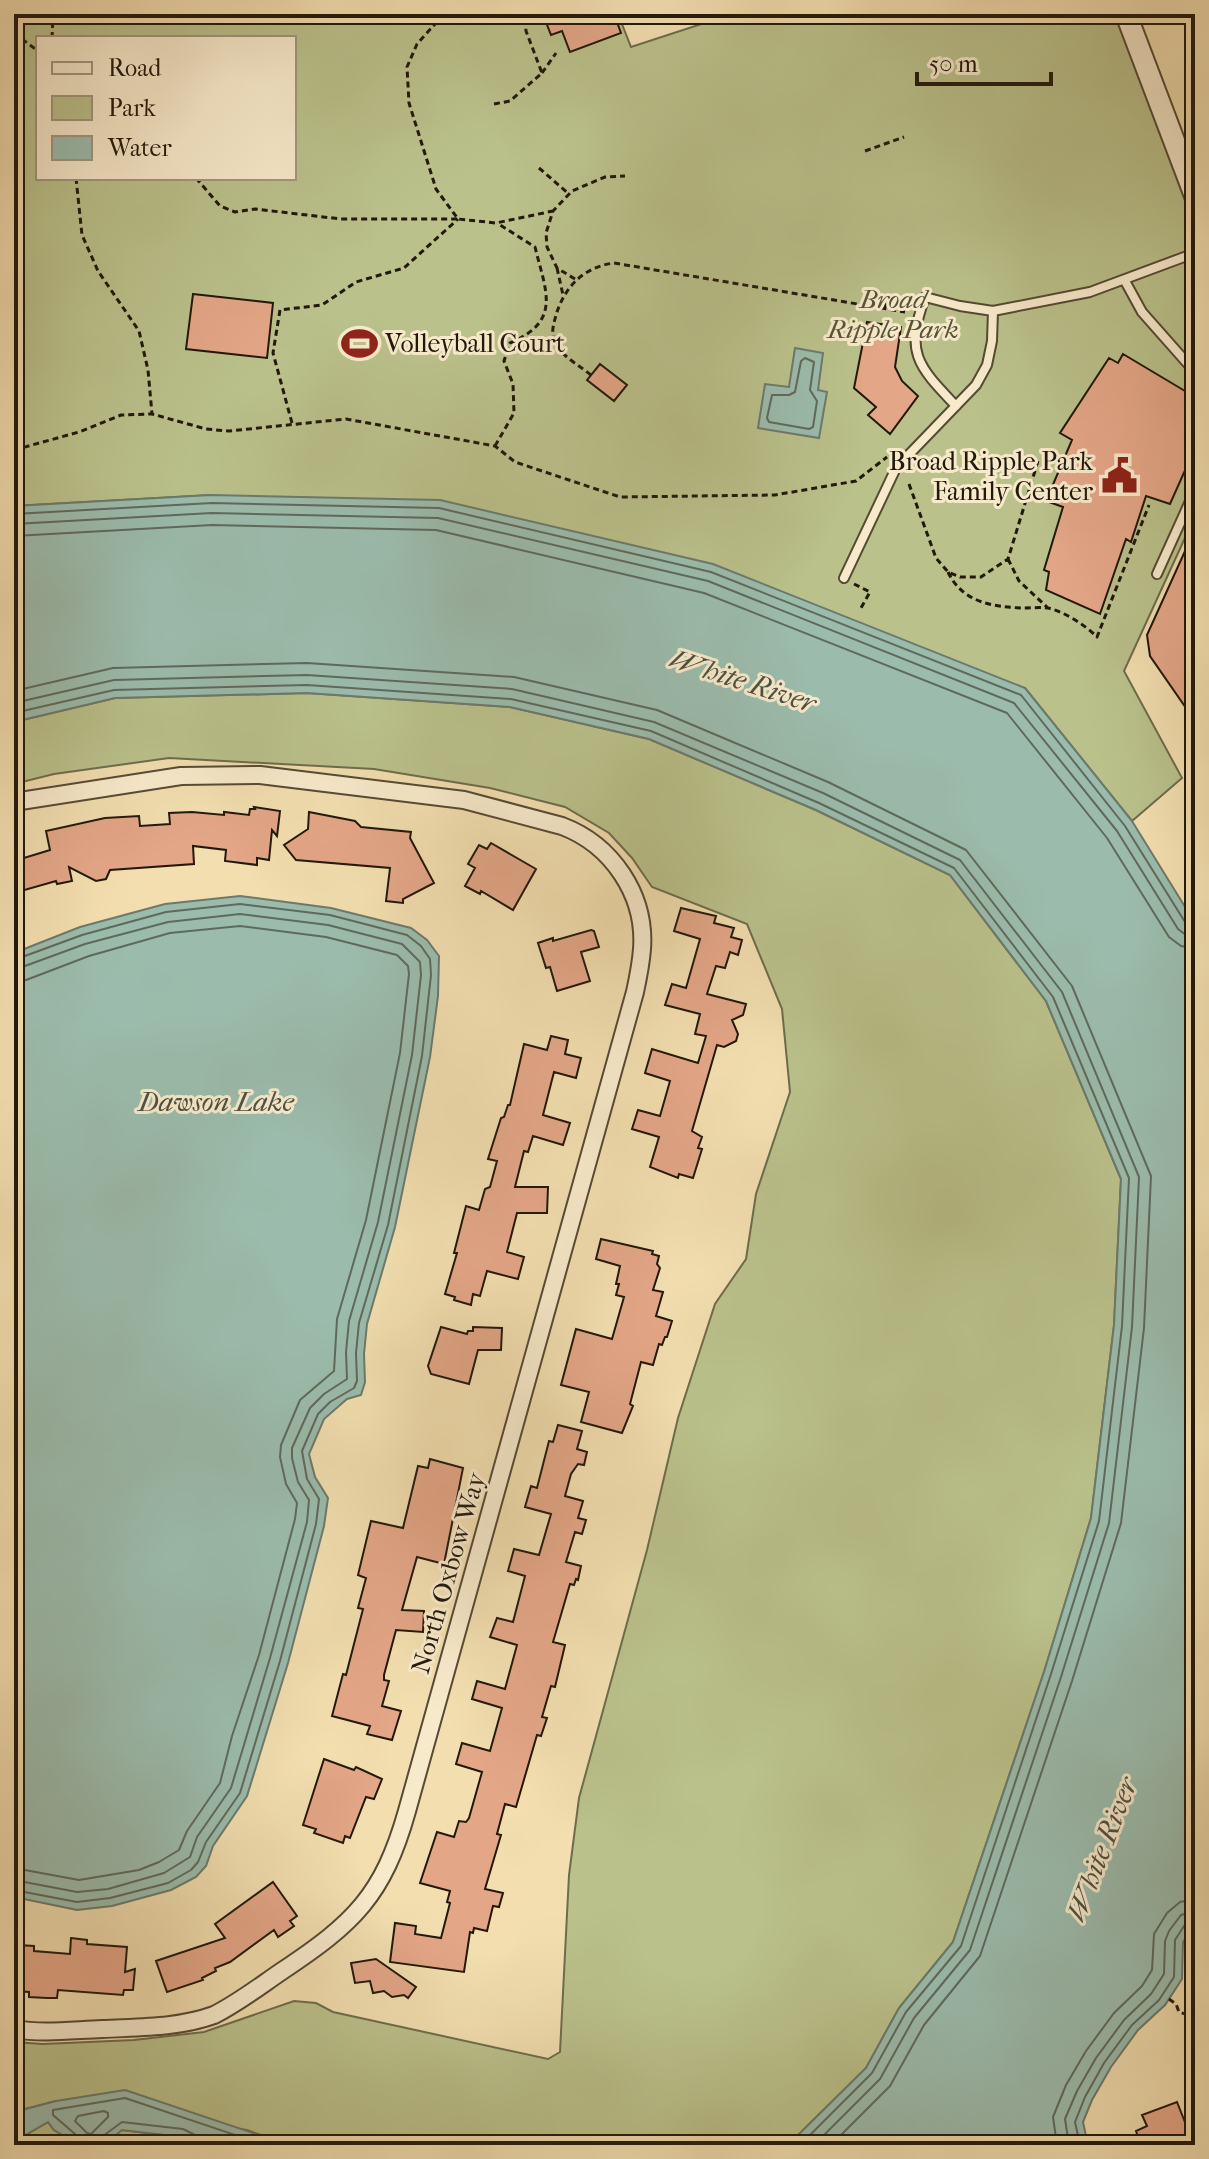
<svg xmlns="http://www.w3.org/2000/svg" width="1209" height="2159" viewBox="0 0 1209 2159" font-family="'IM FELL French Canon',serif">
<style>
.green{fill:#bac18b;stroke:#6e6c4c;stroke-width:2;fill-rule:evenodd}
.water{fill:#9bbcad;stroke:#6b7a6d;stroke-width:2}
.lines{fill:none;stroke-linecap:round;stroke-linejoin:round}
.shore{stroke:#5e6a5c;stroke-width:2}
.building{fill:#e3a687;stroke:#22180c;stroke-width:2}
.service-casing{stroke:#564a35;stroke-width:12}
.minor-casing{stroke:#564a35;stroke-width:20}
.tertiary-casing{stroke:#564a35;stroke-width:24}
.path{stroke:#22180c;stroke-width:3;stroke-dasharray:6 4;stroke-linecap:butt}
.service{stroke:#f7eacb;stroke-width:8}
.minor{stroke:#f7eacb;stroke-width:16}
.tertiary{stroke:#f7eacb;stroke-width:20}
.labels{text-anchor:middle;stroke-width:6;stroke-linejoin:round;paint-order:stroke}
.park-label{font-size:26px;font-style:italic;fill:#575338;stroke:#f7eacb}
.poi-label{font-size:26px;fill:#22180c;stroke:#f7eacb;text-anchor:start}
.street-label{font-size:26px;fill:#22180c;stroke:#f7eacb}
.water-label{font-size:28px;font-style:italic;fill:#4c5144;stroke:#f7eacb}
</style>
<rect width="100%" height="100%" fill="#f2deaf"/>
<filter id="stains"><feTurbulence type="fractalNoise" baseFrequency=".0025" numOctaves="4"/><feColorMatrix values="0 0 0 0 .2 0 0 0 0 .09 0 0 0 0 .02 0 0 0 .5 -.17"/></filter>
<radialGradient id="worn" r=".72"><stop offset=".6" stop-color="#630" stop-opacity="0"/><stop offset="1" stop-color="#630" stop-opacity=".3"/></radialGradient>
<path class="green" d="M14,14H618L631,47L732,14H1126L1195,197V516L1124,671L1182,778L1132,821L1025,688L211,495L14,506ZM38,38H294V178H38Z
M307,693L510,707L649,739L816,810L950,875L1046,1001L1121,1179L1114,1325L1091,1518L1044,1672L953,1942L899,2008L866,2068L788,2145H289L247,2130L56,2101L14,2112V2042L43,2044L134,2040L204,2032L294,2001L316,2003L333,2012L548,2059L560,2052L569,1875L579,1798L647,1550L678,1418L715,1304L746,1259L756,1194L790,1092L782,1009L747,924L652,887L632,858L609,833L565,807L490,788L374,769L169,758L54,774L14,784V722L115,698Z
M48,2122L54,2130L69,2139L71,2145H31L24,2136Z
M121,2130L182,2137L200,2145H104Z"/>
<path class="water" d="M795,348L823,353L818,390L827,392L819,438L758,428L765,384L789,387Z
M211,495L440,500L713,564L1025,688L1132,821L1195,923V1924L1183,1942L1182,1979L1165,2005L1138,2030L1111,2067L1092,2100L1083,2122L1088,2145H788L866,2068L899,2008L953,1942L1044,1672L1091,1518L1114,1325L1121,1179L1046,1001L950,875L816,810L649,739L510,707L307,693L115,698L14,722V506Z
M240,896L331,908L411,928L427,940L439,956L438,996L430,1057L395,1227L367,1324L364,1354L365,1382L361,1395L347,1399L324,1419L309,1454L315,1477L328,1498L324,1526L288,1663L247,1796L213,1846L206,1866L196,1877L171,1890L112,1906L77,1910L14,1897V953L80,927L165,904Z
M125,2090L289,2145H200L182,2137L122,2130L104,2145H71L69,2139L54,2130L48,2122L24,2136L31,2145H14V2112L56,2101Z"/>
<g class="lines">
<path class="shore" d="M805,358L814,362L810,390L817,401L813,427L809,429L769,422L767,418L772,395H789L795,392L801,361Z
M14,514L212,503L439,508L711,572L1021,695L1125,826L1185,922L1195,926
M14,524L212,513L438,518L708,581L1014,703L1117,831L1178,929L1186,935L1195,936
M14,536L212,525L436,530L704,593L1007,713L1107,838L1169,937L1181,946L1195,948
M14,691L113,668L307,663L514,677L657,710L828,782L966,850L1072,986L1151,1176L1144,1328L1121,1523L1072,1681L980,1956L924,2025L890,2086L831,2145
M14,703L114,680L307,675L512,689L654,722L823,793L960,860L1062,992L1139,1177L1132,1327L1109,1523L1061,1677L970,1950L914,2018L880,2079L814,2145
M14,713L114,690L307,685L511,699L651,731L819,803L954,868L1053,997L1129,1178L1122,1326L1099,1521L1051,1674L961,1946L906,2012L872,2073L800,2145
M14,960L82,935L166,912L240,904L330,915L407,935L421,946L430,959L431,975L422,1056L388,1225L359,1323L356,1353L357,1381L354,1388L330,1402L318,1414L302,1451L307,1479L319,1499L316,1524L280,1661L240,1793L206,1842L198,1862L191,1870L168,1883L110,1898L77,1902L14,1890
M14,970L85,944L168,922L240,914L328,925L402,944L420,962L421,975L412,1055L378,1222L349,1321L346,1352L347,1379L324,1394L310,1408L292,1448V1458L298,1482L309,1500L307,1522L270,1658L231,1788L197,1837L190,1857L164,1873L108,1889L77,1892L14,1880
M14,982L26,980L89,956L170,933L240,926L326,937L397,955L408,966L409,974L400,1053L366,1220L337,1319L334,1371L300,1400L281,1445L280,1457L286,1484L297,1503L295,1519L259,1655L232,1736L220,1783L187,1831L179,1850L159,1862L139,1870L79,1880L14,1868
M104,2111L108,2113V2117L91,2134L87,2133L75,2121L78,2116Z
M78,2145L75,2134L53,2115V2110L125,2098L265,2145
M100,2145L103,2136L122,2122L183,2129L197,2136L200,2145
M1057,2145L1053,2117L1066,2085L1086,2051L1114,2013L1142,1986L1152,1970L1154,1934L1167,1913L1180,1902L1195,1899
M1069,2145L1065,2119L1077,2091L1096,2058L1124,2020L1151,1994L1164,1974L1165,1941L1169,1931L1181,1915L1195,1911
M1080,2145L1075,2122L1085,2097L1104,2063L1132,2025L1159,2000L1174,1977L1175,1940L1186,1923L1195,1921"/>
</g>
<path class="building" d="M551,14H614L621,33L570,52L562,31L551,35L544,17Z
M193,294L273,303L267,358L186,349Z
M867,322L901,327L895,367L902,381L918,396L890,434L868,415L876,407L854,388Z
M1123,354L1195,397V448L1170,504L1146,496L1131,542L1126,539L1100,614L1046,590L1049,572L1044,570L1063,507L1046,501L1072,440L1060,433L1109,358L1118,363Z
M600,364L627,385L614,401L587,380Z
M1195,529V721L1150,656L1147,635Z
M254,807L280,811L277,836L272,830L269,860L257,858V865L225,861L226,850L193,846L194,864L110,870L106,879L96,881L69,867L72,881L57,884L56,881L14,893V861L50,850L46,831L105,818L139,816L140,826L170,824L169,813L192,812L224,815V812L249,815L250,809H255Z
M309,812L355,821L361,827L411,832L410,838L434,883L403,899V903L386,901L390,868L296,860L284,845L308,829Z
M491,843L536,869L513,910L481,891L480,894L465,886L475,868L468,864L479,845L487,849Z
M681,908L716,916L714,923L734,928L731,937L742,940L738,955L730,952L725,968L716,966L707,994L746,1004L743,1015L732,1020L738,1034L736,1041L724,1047L717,1045L692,1131L702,1137L698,1148L702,1149L693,1178L679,1174L678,1178L650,1167L659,1137L632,1129L638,1110L660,1116L670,1081L645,1073L652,1049L698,1063L706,1036L695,1034L700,1014L665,1005L672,984L686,988L700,939L674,931Z
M591,930L594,931L599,947L581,952L590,981L557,991L550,967L546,968L538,943L553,938V941Z
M551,1036L568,1040L565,1054L581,1058L576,1078L554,1072L543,1115L570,1123L563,1145L533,1136L528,1152L524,1151L515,1187H548L547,1213H517L507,1252L524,1257L518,1279L487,1271L480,1296L473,1294L471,1305L454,1300L455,1297L445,1294L457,1253H454L466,1206L479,1210L485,1189L490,1187L497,1161L488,1159L501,1118L504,1117L508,1105H510L524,1044L547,1050Z
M601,1239L653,1251L652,1254L659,1256L657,1264L660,1268L653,1290L663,1292L656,1316L672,1321L667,1337H665L662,1345L659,1344L653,1365L641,1362L630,1404L633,1406L622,1433L581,1422L589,1392L561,1385L576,1329L612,1339L624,1297L616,1295L619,1284H616L620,1266L596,1259Z
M441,1327L467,1334L468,1331H473V1327L502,1328L501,1350H478L469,1384L431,1374L428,1366Z
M558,1425L582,1431L577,1449L587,1452L584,1465L578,1464L571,1474L565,1496L583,1501L578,1518L586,1520L582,1534L575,1532L566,1562L581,1566L578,1580L576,1579L574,1585L570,1584L553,1642L565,1645L555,1687L551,1686L542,1717L547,1718L541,1736L537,1735L516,1807L505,1804L497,1834L501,1835L485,1889L503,1893L499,1907L493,1906L487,1931L474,1928L473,1933L470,1932L464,1972L390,1962L395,1923L416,1926L415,1934L441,1938L450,1903L447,1902L450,1891L420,1883L437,1832L454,1837L459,1821L466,1822L469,1818L482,1772L456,1764L462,1743L490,1751L502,1708L472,1699L477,1681L505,1689L517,1645L490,1637L497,1618L513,1622L525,1576L508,1571L514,1549L539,1555L551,1514L525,1507L531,1486L537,1488L549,1441L553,1442Z
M430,1459L463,1468L444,1564L417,1557L402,1610L424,1611L423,1632L396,1630L384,1675V1680L389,1681L382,1706L401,1711L392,1740L367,1734L370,1726L332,1716L343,1674L346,1675L363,1609L358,1608L366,1578L358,1575L371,1521L403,1528L418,1466L428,1468Z
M324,1759L354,1770L356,1767L382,1779L374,1799L366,1797L350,1838L345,1836L343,1843L314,1833L316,1829L303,1825Z
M273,1882L297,1916L290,1921L294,1926L278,1937L274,1930L230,1962L215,1968L216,1971L202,1978L203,1980L167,1992L156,1961L225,1938L215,1924Z
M71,1938L87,1940V1944L127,1947L125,1972L135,1969L133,1990H124L123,1995L58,1990L57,1998H47L29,1997V1992L14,1991V1951H18V1945L34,1946V1951L70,1954Z
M376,1959L416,1987L408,1998L404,1995L392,1997L384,1991L373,1993L370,1981L355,1983L351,1963Z
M1177,2102L1194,2145H1141L1136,2131L1147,2126L1142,2115Z"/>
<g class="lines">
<defs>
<path id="service" d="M1125,281L1142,312L1195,372
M956,406C917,365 905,353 925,297L960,306L993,311
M1157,574L1195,490
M844,578L896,468L976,385L987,365L992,341L993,311L1090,292L1195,253"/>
<path id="minor" d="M14,802L181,776L260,775L464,800L562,826C612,845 646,895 642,949C641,963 638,978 635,992L407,1811C383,1896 354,1923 282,1971C260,1986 238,2003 214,2015C178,2028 140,2027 102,2029C73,2030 43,2034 14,2029"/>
<path id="tertiary" d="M1126,14L1195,196"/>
</defs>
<use href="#service" class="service-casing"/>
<use href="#minor" class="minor-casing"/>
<use href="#tertiary" class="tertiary-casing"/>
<path class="path" d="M444,14L417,44L407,67L409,103L436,189L458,219L496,223L553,211
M534,14L542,18V14
M14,33L38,51
M52,38L53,14
M542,73L556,53
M494,104L510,101L542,73L526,31L525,14
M865,151L904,137
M539,168L569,194
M76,178L82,235L98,271L139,331L148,370L152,414
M196,178L220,206L235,212L255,209L341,219H458
M557,268L563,295
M575,279L557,268L547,247L546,233L553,211L572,191L605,177L625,176
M1189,283L1195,287
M885,307L887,295
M591,375C580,366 558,354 554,340C551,331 554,323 556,315C565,286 584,267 614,263L905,312
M292,423L273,353L280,310L322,305L356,282L404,268L458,219
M495,446L514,413L513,384L504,361L510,343C562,321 546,292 535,247L497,223
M14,450L79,432L121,415L152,414L206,429L229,431L346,419L495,446L515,462L620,497L775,495L856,481L887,457
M909,484L936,558L948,572L960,577H981L1008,559L1038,461
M1008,559L1019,581L1048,608
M948,572C962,602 992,607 1023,608C1031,608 1040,607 1048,608C1065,612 1085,625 1097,637L1149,505
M854,584L870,592L861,608
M1169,1999L1176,2004L1179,2012L1195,2017"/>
<use href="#service" class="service"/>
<use href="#minor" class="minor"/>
<use href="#tertiary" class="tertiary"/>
</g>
<defs>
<symbol id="stadium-bare" viewBox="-9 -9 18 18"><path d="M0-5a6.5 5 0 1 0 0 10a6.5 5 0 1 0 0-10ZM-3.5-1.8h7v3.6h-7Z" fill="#8f2418" stroke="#f7eacb" stroke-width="2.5" paint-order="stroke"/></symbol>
<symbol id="civic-bare" viewBox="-9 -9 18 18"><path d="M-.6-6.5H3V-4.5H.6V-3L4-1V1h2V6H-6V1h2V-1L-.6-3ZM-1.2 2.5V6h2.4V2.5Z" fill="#8f2418" stroke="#f7eacb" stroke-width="2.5" paint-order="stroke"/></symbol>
</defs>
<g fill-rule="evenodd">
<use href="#stadium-bare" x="334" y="318" width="51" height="51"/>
<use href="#civic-bare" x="1094" y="450" width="51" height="51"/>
</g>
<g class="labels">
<g class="park-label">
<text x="893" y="308">Broad<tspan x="893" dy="30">Ripple Park</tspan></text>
</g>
<g class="poi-label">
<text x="385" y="352">Volleyball Court</text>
<text x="1093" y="470" text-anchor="end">Broad Ripple Park<tspan x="1093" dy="30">Family Center</tspan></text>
</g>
<g class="street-label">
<text transform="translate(448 1573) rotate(-74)" y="9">North Oxbow Way</text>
</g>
<g class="water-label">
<text transform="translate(743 680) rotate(18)" y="10">White River</text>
<text x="216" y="1111">Dawson Lake</text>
<text transform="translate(1101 1849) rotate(-69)" y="10">White River</text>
</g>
</g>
<rect width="1209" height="2159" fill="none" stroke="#f2deaf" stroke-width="48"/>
<rect x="16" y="16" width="1177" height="2127" fill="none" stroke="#22180c" stroke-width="4"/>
<rect x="24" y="24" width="1161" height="2111" fill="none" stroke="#22180c" stroke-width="2"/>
<rect x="36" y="36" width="260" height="144" fill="#f7eacb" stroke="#a2967f" stroke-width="2"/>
<rect x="52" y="62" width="40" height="12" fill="#f7eacb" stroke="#a2967f" stroke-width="2"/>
<text x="108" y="76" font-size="24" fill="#22180c">Road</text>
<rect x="52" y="96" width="40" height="24" fill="#bac18b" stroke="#a2967f" stroke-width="2"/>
<text x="108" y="116" font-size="24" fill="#22180c">Park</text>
<rect x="52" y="136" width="40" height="24" fill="#9bbcad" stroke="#a2967f" stroke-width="2"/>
<text x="108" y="156" font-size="24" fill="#22180c">Water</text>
<path d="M917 72v12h134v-12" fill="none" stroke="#22180c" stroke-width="4"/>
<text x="929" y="72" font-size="24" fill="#22180c" stroke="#f7eacb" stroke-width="6" paint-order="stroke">50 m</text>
<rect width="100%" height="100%" filter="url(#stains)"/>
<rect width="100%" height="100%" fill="url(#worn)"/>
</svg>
